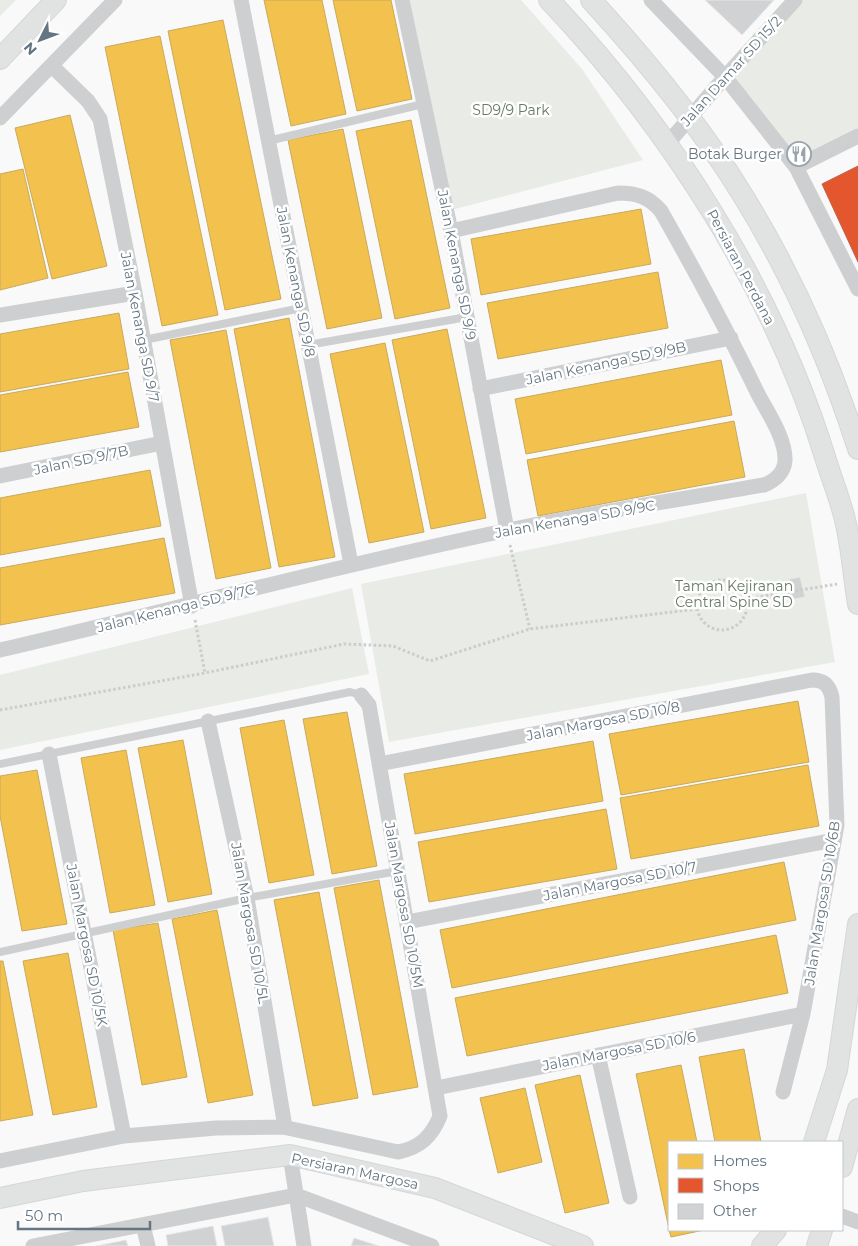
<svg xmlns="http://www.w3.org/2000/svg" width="858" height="1246" viewBox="0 0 858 1246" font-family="Montserrat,sans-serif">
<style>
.green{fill:#e8ebe6}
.homes{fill:#f2c14e;stroke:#c8aa5e}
.shops{fill:#e4572e;stroke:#be6048}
.building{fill:#d0d2d3;stroke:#e8e8e8}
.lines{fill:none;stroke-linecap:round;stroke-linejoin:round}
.secondary-casing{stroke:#d5d6d7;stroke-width:22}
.path{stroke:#cbcccd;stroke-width:3;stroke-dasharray:2.5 2.5;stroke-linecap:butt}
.lane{stroke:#cecfd0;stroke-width:8}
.street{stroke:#cecfd0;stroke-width:15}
.secondary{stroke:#e1e2e2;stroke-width:20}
.labels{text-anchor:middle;stroke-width:5;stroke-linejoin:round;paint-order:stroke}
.street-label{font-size:14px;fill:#657683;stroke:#fff}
.park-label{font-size:14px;fill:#687a64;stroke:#fff}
.poi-label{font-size:14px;fill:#657683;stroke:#fff;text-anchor:end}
</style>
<rect width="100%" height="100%" fill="#f9f9f9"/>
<path class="green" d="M0,0H16L0,16Z
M407,0H521L582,69L643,160L451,210Z
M802,0H858V128L798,160L732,79Z
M806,493L835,662L389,742L361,584Z
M352,588L369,674L0,750V675Z"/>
<path class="homes" d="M264,0H322L346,114L291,126Z
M333,0H391L412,99L357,111Z
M223,20L281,299L225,310L168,31Z
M160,36L218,315L162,326L105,47Z
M70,115L107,266L52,279L15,128Z
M411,120L450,308L395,319L356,131Z
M343,129L382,318L327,329L288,140Z
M23,169L48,278L0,290V174Z
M641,209L651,264L481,295L471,239Z
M658,272L668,328L498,359L487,303Z
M119,313L129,369L0,392V334Z
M289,318L335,557L279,567L234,329Z
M447,329L486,518L431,529L392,340Z
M226,330L271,568L216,579L170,340Z
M385,343L424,532L369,543L330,354Z
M721,360L732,415L526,454L515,399Z
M128,372L139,427L0,452V395Z
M734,421L745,477L538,516L527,460Z
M150,470L161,526L0,555V498Z
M164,538L175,593L0,625V568Z
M798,701L809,762L621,795L609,734Z
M347,712L377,866L332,874L303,719Z
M284,720L314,875L269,883L240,728Z
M183,740L212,894L168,902L138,748Z
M593,741L603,801L415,834L404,774Z
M126,750L155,905L110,913L81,758Z
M808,765L819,826L631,859L620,798Z
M37,770L67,924L22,931L0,816V776Z
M606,809L617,869L429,902L418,842Z
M784,862L796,920L452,988L440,930Z
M379,880L418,1087L373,1095L334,888Z
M319,892L358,1098L313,1106L274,900Z
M217,910L253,1095L208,1103L172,919Z
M158,923L187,1077L142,1085L113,930Z
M776,935L788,993L467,1056L455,998Z
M68,953L97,1107L53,1115L23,961Z
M0,961H3L33,1115L0,1121Z
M744,1049L761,1142H715L699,1057Z
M681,1065L697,1142H669V1229L636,1074Z
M580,1075L609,1203L565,1213L535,1085Z
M525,1088L542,1162L498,1173L480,1098Z
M669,1230H704L671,1237Z"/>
<path class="shops" d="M858,166V262L822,184Z"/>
<path class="building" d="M705,0H774L742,35Z
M800,577L805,597L785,601L780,581Z
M268,1217L274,1246H225L221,1226Z
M213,1226L217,1246H168L166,1235Z
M354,1238L379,1246H351Z
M126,1240L128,1246H96Z"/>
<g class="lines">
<defs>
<path id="secondary" d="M549,0C671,129 774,290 826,460C833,483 843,506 847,529C852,554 854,579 858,604
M591,0C646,60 700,125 742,194C791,273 830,361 858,449
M0,59L56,0
M814,1142L837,1070L858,924
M842,1167L858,1109
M0,1198L83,1181L290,1155L435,1188L583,1246
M762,1246L776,1230
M817,1246L822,1230"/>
</defs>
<use href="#secondary" class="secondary-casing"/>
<path class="path" d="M510,545L530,629
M697 605a25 25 0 1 1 50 0a25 25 0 1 1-50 0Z
M746,599L837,584
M195,620L205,673
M0,710L205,673L344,644L393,646L430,661L530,629L697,609"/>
<path class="lane" d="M268,141L423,104
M144,340L301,308
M308,345L467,317
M0,764L350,692L361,695
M0,952L247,898L398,871"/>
<path class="street" d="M241,0L351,564
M402,0L451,231L507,530
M651,0L725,77L796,167L858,289
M52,66L88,101L100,119L135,293L192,606
M0,118L115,0
M668,143L725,77L795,0
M796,167L858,136
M0,315L135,293
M480,389L731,338
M0,476L162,443
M0,650C168,611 335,566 504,531C590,513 677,500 764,485C774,481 784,473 785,461C786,439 768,413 758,394C728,332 695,271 661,211C649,197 637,193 618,193L451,231
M208,721L247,898L285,1127
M49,754L124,1136
M379,764L812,680C824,680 829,685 832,697L837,825L803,1014L783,1092
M407,922L834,840
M598,1055L630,1197
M436,1088L803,1014
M290,1155L304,1246
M0,1161L124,1136L216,1128L283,1127L398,1152C420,1148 432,1136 440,1116L369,705L361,695
M842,1216L858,1222
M143,1225L148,1246
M33,1246L296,1195L432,1246"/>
<use href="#secondary" class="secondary"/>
</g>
<defs>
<symbol id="restaurant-ring" viewBox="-11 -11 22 22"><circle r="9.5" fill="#fff" stroke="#99a4ac" stroke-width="1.5"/><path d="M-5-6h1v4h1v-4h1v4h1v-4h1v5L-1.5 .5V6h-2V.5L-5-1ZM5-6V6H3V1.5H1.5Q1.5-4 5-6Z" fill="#99a4ac"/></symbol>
</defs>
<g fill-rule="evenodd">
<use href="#restaurant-ring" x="785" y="140" width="28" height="28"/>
</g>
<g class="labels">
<g class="street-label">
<text transform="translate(731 71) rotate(-48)" y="5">Jalan Damar SD 15/2</text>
<text transform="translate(457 265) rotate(79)" y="5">Jalan Kenanga SD 9/9</text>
<text transform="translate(741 267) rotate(62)" y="5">Persiaran Perdana</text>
<text transform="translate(296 282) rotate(79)" y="5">Jalan Kenanga SD 9/8</text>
<text transform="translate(140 327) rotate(79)" y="5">Jalan Kenanga SD 9/7</text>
<text transform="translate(606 363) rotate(-12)" y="5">Jalan Kenanga SD 9/9B</text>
<text transform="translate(81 460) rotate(-12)" y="5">Jalan SD 9/7B</text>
<text transform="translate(575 519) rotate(-10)" y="5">Jalan Kenanga SD 9/9C</text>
<text transform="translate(176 608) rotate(-14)" y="5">Jalan Kenanga SD 9/7C</text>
<text transform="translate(603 721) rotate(-11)" y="5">Jalan Margosa SD 10/8</text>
<text transform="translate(620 881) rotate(-11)" y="5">Jalan Margosa SD 10/7</text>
<text transform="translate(822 903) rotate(-81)" y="5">Jalan Margosa SD 10/6B</text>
<text transform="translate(404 905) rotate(80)" y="5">Jalan Margosa SD 10/5M</text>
<text transform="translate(250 923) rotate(80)" y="5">Jalan Margosa SD 10/5L</text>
<text transform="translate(87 945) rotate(79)" y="5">Jalan Margosa SD 10/5K</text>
<text transform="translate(619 1051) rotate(-11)" y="5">Jalan Margosa SD 10/6</text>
<text transform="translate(355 1171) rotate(12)" y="5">Persiaran Margosa</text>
</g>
<g class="park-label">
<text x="511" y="115">SD9/9 Park</text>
<text x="734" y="591">Taman Kejiranan<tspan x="734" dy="16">Central Spine SD</tspan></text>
</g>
<g class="poi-label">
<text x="782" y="159">Botak Burger</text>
</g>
</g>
<rect x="668" y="1141" width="175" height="90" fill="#ffffff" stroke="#c1c8cd"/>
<rect x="678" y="1154" width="25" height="15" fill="#f2c14e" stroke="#c1c8cd"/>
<text x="713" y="1166" font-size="15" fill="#657683">Homes</text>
<rect x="678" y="1178" width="25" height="15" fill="#e4572e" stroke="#c1c8cd"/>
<text x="713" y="1191" font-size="15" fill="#657683">Shops</text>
<rect x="678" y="1204" width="25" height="15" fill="#d0d2d3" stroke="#c1c8cd"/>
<text x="713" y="1216" font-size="15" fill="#657683">Other</text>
<g transform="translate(40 40) rotate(228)" stroke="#ffffff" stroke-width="4" paint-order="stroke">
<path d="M0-4L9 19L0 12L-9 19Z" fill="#657683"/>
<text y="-8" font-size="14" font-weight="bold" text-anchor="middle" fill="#657683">N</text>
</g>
<path d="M18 1221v8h132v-8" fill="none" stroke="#657683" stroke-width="2.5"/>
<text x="25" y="1221" font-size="15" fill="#657683" stroke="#ffffff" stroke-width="4" paint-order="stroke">50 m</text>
</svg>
